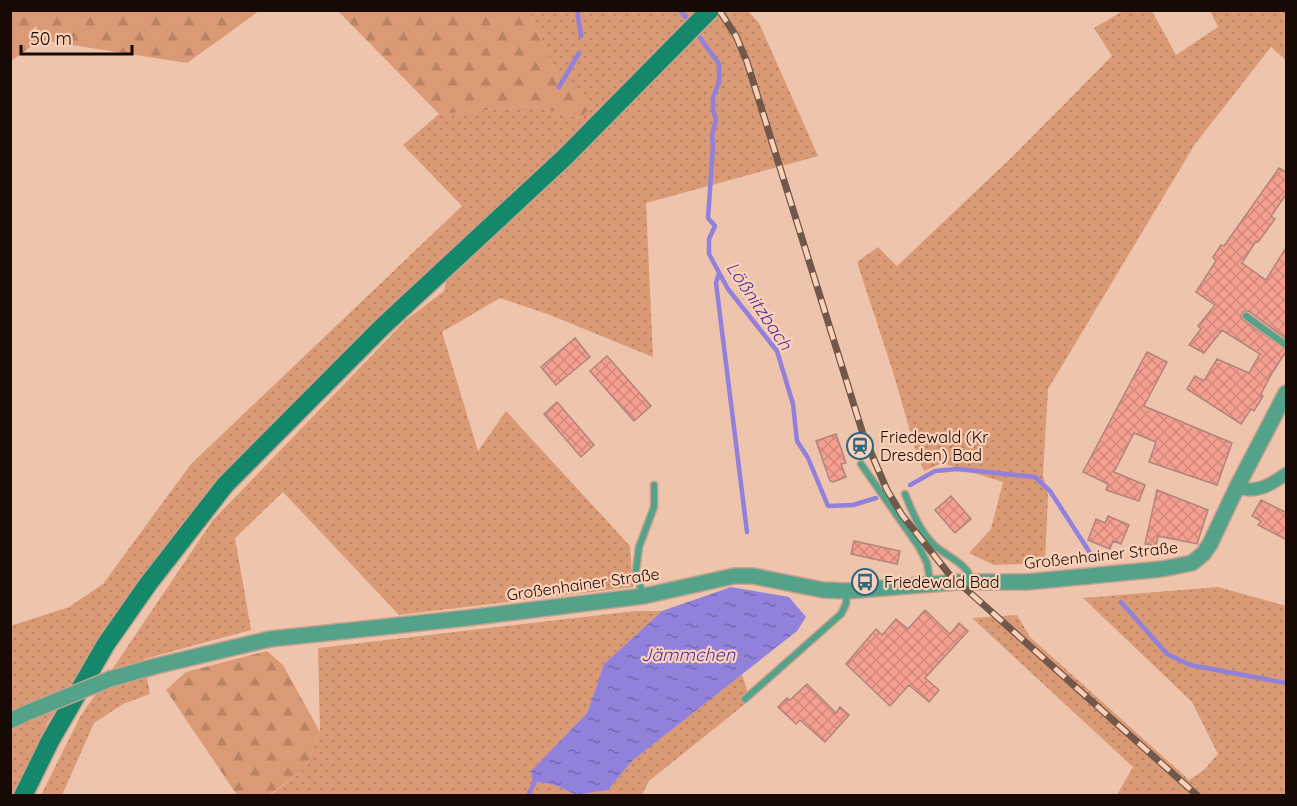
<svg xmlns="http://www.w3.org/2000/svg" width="1297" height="806" viewBox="0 0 1297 806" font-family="Quicksand,sans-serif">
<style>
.grass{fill:url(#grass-dots)}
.forest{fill:url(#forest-firs)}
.water{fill:url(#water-ripples)}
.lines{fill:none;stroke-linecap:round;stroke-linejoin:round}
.stream{stroke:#9181db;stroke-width:4.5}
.building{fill:url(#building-cross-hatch);stroke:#b1847c;stroke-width:1.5}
.service-casing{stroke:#c7a28e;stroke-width:9}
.minor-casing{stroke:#c7a28e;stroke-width:15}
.tertiary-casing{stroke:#c7a28e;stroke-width:18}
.secondary-casing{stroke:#c7a28e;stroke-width:21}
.service{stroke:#55a28a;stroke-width:6}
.minor{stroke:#55a28a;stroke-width:12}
.tertiary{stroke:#55a28a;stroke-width:15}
.secondary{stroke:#15876b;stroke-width:18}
.rail-casing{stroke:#71584a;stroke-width:7}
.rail{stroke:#fbd1b9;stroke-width:4.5;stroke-dasharray:14;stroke-linecap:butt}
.tertiary-bridge-casing{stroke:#c7a28e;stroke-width:18;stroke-linecap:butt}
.tertiary-bridge{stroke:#55a28a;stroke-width:15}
.labels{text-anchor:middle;stroke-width:4.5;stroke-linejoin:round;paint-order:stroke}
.poi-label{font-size:16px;fill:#170903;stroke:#fbd1b9;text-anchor:start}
.street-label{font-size:16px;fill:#170903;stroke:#fbd1b9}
.water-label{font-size:18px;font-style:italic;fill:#4f3099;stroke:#fbd1b9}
</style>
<defs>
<pattern id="grass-dots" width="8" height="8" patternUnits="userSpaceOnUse" patternTransform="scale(1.5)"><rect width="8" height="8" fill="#da9a75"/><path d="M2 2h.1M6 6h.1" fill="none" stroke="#ba8364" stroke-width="1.8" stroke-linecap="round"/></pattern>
<pattern id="forest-firs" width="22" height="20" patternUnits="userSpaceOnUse" patternTransform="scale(1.5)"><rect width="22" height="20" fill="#da9a75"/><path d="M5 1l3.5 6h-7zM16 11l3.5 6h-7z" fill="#ba8364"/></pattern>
<pattern id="water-ripples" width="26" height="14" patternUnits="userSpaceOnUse" patternTransform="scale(1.5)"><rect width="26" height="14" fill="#9181db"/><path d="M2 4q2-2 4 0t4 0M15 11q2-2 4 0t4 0" fill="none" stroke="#7568af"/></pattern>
<pattern id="building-cross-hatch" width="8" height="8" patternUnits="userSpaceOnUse" patternTransform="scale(1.5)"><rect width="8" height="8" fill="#f59f90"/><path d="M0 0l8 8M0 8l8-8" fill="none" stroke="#d1887b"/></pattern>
</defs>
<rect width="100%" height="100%" fill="#eec4ad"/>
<path class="grass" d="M529,11H748L759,23L818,156L646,203L653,357L550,315L500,298L442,332L478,451L506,411L630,546L633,587L399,615L283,492L235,538L251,630L144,659L150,694L123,704L94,723L62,795H41L80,717L213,520L406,320L444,291L452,251L262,434L146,574L48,722L13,796L10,795V626L69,607L103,584L191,464L462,206L403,145L439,114L532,106L580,118L594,105L560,82Z
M1123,11H1152L1176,55L1218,27L1210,11H1286V60L1271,47L1195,144L1048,389L1043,475L1048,496L1045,563L994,565L969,553L991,529L1003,482L942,463L924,471L916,452L893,372L857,262L878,247L897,266L1012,157L1112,56L1094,28Z
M1218,587L1286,606V795H1117L1133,767L972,618L1017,615L1030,637L1189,780L1204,770L1218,754L1192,702L1083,598Z
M635,611H662L604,664L587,713L531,771L532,781L555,785L576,795L608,790L632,761L742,674L750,700L649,781L642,795L269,796L305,769L320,732L318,648Z"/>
<path class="forest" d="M11,10H259V11L187,63L40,40L11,61Z
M338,11H529L560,82L594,105L580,118L532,106L439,114Z
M267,651L283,665L320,732L305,769L269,795H237L166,690L186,672Z"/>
<path class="water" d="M731,587L789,597L806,617L797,631L632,761L608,790L576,795L555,785L532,781L531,771L587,713L604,664L662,611Z"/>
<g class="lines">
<path class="stream" d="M577,10L581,36
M680,10L691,24
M695,31L719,64V82L713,98V109L716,120L712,135L713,147L708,218L715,226L709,239V254L728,289L777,351L793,404L797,441L808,458L828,506L853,505L876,498
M559,87L579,53
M719,273L716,283L747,532
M910,485L935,471L957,469L1035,477L1050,491L1094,559
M1121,602L1167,654L1190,665L1286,683
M528,796L535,781L540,778"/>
</g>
<path class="building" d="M1279,168L1287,173V193L1271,216L1275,219L1258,242L1256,241L1242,263L1266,280L1287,246V339L1249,311L1243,312L1241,316L1243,320L1287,350L1272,373L1261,394L1263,396L1254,411L1251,409L1241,424L1187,389L1195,376L1204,381L1217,359L1249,373L1260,354L1222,330L1204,353L1189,345L1201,329L1198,326L1215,305L1196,292L1216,261L1213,257L1221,245L1224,246Z
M575,338L590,357L556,385L541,367Z
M1147,352L1167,362L1144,406L1232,443L1217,485L1149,462L1156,442L1134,433L1114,472L1145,485L1139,501L1106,490L1108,484L1083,472Z
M607,356L651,406L634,421L590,371Z
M557,402L594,445L581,457L544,414Z
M836,434L846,463L841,464L846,477L833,482L830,481L816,441Z
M1157,490L1208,510L1197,544L1158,536L1156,546L1145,544Z
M951,496L971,519L955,533L935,510Z
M1261,500L1287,513V540L1258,525L1261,521L1252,516Z
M1108,516L1129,525L1121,544L1113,541L1110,549L1088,540L1096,519L1105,523Z
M854,541L900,551L897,564L851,554Z
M925,610L950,634L959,623L968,631L925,678L939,690L929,702L909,685L890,706L846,664L876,629L882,635L896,619L908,629Z
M807,684L836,713L840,707L849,715L825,742L800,720L796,724L778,707L787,698L790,700Z"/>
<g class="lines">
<defs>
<path id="service" d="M1246,316L1286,345
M861,464L919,547L927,563L931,585
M905,494C913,513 920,532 935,546C949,558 967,563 972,581
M643,596L636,571L639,547L654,507V485
M745,699L841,614L846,604L847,591"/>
<path id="minor" d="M1237,487C1256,494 1270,485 1286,474"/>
<path id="tertiary" d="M110,679L156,666L270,639L467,618L644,596L734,576H753L823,590L847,591L958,582H1027L1162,569L1192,563L1203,554L1210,544L1237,487L1286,393
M10,721L24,714"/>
<path id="secondary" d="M23,796L50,741L106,644L148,584L225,485L382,327L565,157L710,10"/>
</defs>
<use href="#service" class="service-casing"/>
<use href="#minor" class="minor-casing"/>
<use href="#tertiary" class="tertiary-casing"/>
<use href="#secondary" class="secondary-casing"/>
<use href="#service" class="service"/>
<use href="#minor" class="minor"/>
<use href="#tertiary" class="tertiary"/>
<use href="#secondary" class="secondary"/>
<defs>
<path id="rail" d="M719,10L736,36L747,62L863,434L887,490L902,515L949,574L1198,796"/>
</defs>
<use href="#rail" class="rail-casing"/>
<use href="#rail" class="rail"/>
<defs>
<path id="tertiary-bridge" d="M24,714L110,679"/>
</defs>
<use href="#tertiary-bridge" class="tertiary-bridge-casing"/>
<use href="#tertiary-bridge" class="tertiary-bridge"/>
</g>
<defs>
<symbol id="station-ring" viewBox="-11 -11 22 22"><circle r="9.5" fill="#fbd1b9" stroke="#2e6680" stroke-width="1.5"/><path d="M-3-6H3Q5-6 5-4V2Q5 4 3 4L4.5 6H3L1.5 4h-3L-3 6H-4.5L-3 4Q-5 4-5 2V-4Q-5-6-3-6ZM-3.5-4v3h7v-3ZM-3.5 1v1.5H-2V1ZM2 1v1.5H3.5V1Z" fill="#2e6680"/></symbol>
<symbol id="bus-ring" viewBox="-11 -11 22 22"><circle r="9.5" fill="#fbd1b9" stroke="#2e6680" stroke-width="1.5"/><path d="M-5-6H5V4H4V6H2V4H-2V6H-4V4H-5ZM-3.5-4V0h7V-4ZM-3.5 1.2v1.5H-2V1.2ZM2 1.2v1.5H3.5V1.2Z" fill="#2e6680"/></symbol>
</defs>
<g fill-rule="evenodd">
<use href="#station-ring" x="845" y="431" width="30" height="30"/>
<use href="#bus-ring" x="850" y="567" width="30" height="30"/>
</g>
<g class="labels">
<g class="poi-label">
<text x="880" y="443">Friedewald (Kr<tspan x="880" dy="18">Dresden) Bad</tspan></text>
<text x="884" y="588">Friedewald Bad</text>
</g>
<g class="street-label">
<text transform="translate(1101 555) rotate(-6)" y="6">Großenhainer Straße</text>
<text transform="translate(583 584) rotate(-8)" y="6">Großenhainer Straße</text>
</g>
<g class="water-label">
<text transform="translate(759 306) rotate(56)" y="6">Lößnitzbach</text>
<text x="688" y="661">Jämmchen</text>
</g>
</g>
<rect width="1297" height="806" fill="none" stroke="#170903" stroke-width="24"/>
<path d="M21 45v9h111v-9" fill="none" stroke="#170903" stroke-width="3"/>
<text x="30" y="45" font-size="18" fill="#170903" stroke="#fbd1b9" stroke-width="4.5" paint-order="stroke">50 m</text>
</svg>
